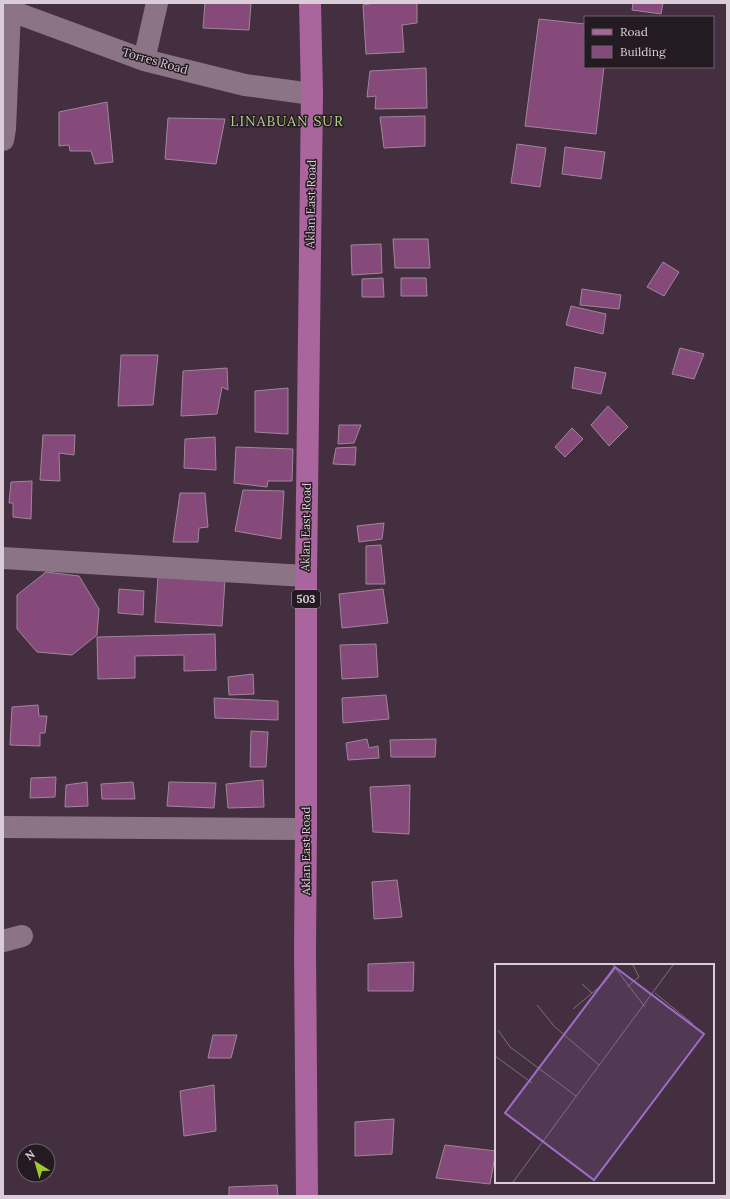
<svg xmlns="http://www.w3.org/2000/svg" width="730" height="1199" viewBox="0 0 730 1199" font-family="Lora,serif">
<style>
.building{fill:#85497a;stroke:#9f879a}
.lines{fill:none;stroke-linecap:round;stroke-linejoin:round}
.minor{stroke:#8b7486;stroke-width:22}
.major{stroke:#aa649e;stroke-width:22}
.labels{text-anchor:middle;stroke-width:3;stroke-linejoin:round;paint-order:stroke}
.shield{fill:#241b22;stroke:#a398a1;stroke-width:1}
.shield-label{font-size:11px;font-weight:bold;fill:#dacdd7}
.street-label{font-size:12px;fill:#dacdd7;stroke:#241b22}
.quarter-label{font-size:14px;letter-spacing:1px;fill:#b8d189;stroke:#241b22}
.inset-road{fill:none;stroke:#7f6e7c;stroke-width:1}
.view{fill:#a16cc9;fill-opacity:0.15;stroke:#a16cc9;stroke-width:2}
.inset-edge{fill:none;stroke:#dacdd7;stroke-width:2}
</style>
<rect width="100%" height="100%" fill="#432f3f"/>
<path class="building" d="M205,3H251L249,30L203,28Z
M375,3H417V23L402,25L404,52L366,54L363,5Z
M633,3H663L661,14L632,10Z
M539,19L585,24V67H604L596,134L525,126Z
M426,68L427,108L375,109L376,96L367,97L370,71Z
M107,102L113,162L95,164L91,151H70L69,145L59,146V112Z
M425,116V146L384,148L380,117Z
M168,118L225,119L216,164L165,159Z
M517,144L546,148L540,187L511,183Z
M565,147L605,152L601,179L562,174Z
M393,239H428L430,268H395Z
M381,244L382,273L352,275L351,245Z
M663,262L679,272L664,296L647,287Z
M383,278L384,297H362V279Z
M401,278H426L427,296H401Z
M582,289L621,295L619,309L580,305Z
M571,306L606,314L603,334L566,325Z
M680,348L704,354L694,379L672,374Z
M121,355H158L153,405L118,406Z
M575,367L606,373L601,394L572,388Z
M227,368L228,390L222,387L217,414L181,416L183,371Z
M288,388V434L255,432V391Z
M608,406L628,427L609,446L591,425Z
M339,425H361L354,443L338,444Z
M572,428L583,439L565,457L555,447Z
M43,435H75L74,455L59,453L60,481L40,480Z
M215,437L216,470L184,468L185,439Z
M236,447L293,449L292,481H268L267,487L234,483Z
M356,447L355,465L333,464L336,448Z
M32,481L31,519L13,517V503H9L11,482Z
M243,490L284,491L281,539L235,531Z
M180,493H205L208,527L199,528L198,542H173Z
M384,523L382,539L359,542L357,526Z
M381,545L385,584H366V546Z
M46,572L79,576L99,609L97,635L72,655L37,652L17,629V595Z
M158,576L225,580L222,626L155,622Z
M119,589L144,591L143,615L118,613Z
M383,589L388,623L342,628L339,594Z
M215,634L216,670L184,671V655L135,656V678L98,679L97,637Z
M376,644L378,677L342,679L340,645Z
M253,674L254,694L229,695L228,677Z
M386,695L389,719L343,723L342,698Z
M214,698L278,701V720L215,718Z
M38,705L39,716H47L45,733H40V746L10,745L12,707Z
M251,731L268,732L266,767H250Z
M367,739L369,748L378,746L379,758L348,760L346,743Z
M436,739L435,757H391L390,740Z
M56,777L55,797L30,798L31,778Z
M263,780L264,807L228,808L226,784Z
M87,782L88,806L65,807L66,785Z
M133,782L135,799H102L101,784Z
M169,782L216,783L214,808L167,806Z
M410,785L409,834L373,832L370,787Z
M397,880L402,917L374,919L372,882Z
M414,962L413,991H368V964Z
M213,1035H237L231,1058H208Z
M214,1085L216,1131L184,1136L180,1091Z
M394,1119L392,1154L355,1156V1122Z
M445,1145L496,1151L490,1184L436,1178Z
M277,1185L278,1196H229V1187Z"/>
<g class="lines">
<path class="minor" d="M3,8L144,60L245,85L312,94
M144,60L157,3
M3,140L5,129L10,11
M3,558L306,576
M3,827L306,829
M3,941L22,936"/>
<path class="major" d="M307,1196L305,950L306,829V576L312,94L310,3"/>
</g>
<g class="labels">
<rect class="shield" x="292" y="590" width="28" height="18" rx="3"/>
<g class="shield-label">
<text x="306" y="603">503</text>
</g>
<g class="street-label">
<text transform="translate(155 61) rotate(16)" y="4">Torres Road</text>
<text transform="translate(311 204) rotate(-89)" y="4">Aklan East Road</text>
<text transform="translate(306 527) rotate(-89)" y="4">Aklan East Road</text>
<text transform="translate(306 851) rotate(-90)" y="4">Aklan East Road</text>
</g>
<g class="quarter-label">
<text x="287" y="126">LINABUAN SUR</text>
</g>
</g>
<g transform="translate(495 964)">
<rect width="219" height="219" fill="#432f3f"/>
<path class="inset-road" d="M118,1L150,43M87,20L97,29M132,23L144,13L138,1M160,29L198,60M42,41L59,62L104,101M78,45L109,19L120,5M3,66L15,83L81,132M0,92L37,119M18,218L178,1"/>
<path class="view" d="M120,3L209,70L99,216L10,149Z"/>
<rect width="219" height="219" class="inset-edge"/>
</g>
<rect width="730" height="1199" fill="none" stroke="#dacdd7" stroke-width="8"/>
<rect x="584" y="16" width="130" height="52" fill="#241b22" stroke="#6d626a"/>
<rect x="592" y="29" width="20" height="6" fill="#aa649e" stroke="#6d626a"/>
<text x="620" y="36" font-size="12" fill="#dacdd7">Road</text>
<rect x="592" y="46" width="20" height="12" fill="#85497a" stroke="#6d626a"/>
<text x="620" y="56" font-size="12" fill="#dacdd7">Building</text>
<g transform="translate(36 1163) rotate(323)"><circle r="19" fill="#241b22" stroke="#6d626a"/>
<path d="M0-3L7 15L0 10L-7 15Z" fill="#9fca2c"/>
<text y="-6" font-size="11" font-weight="bold" text-anchor="middle" fill="#dacdd7">N</text>
</g>
</svg>
